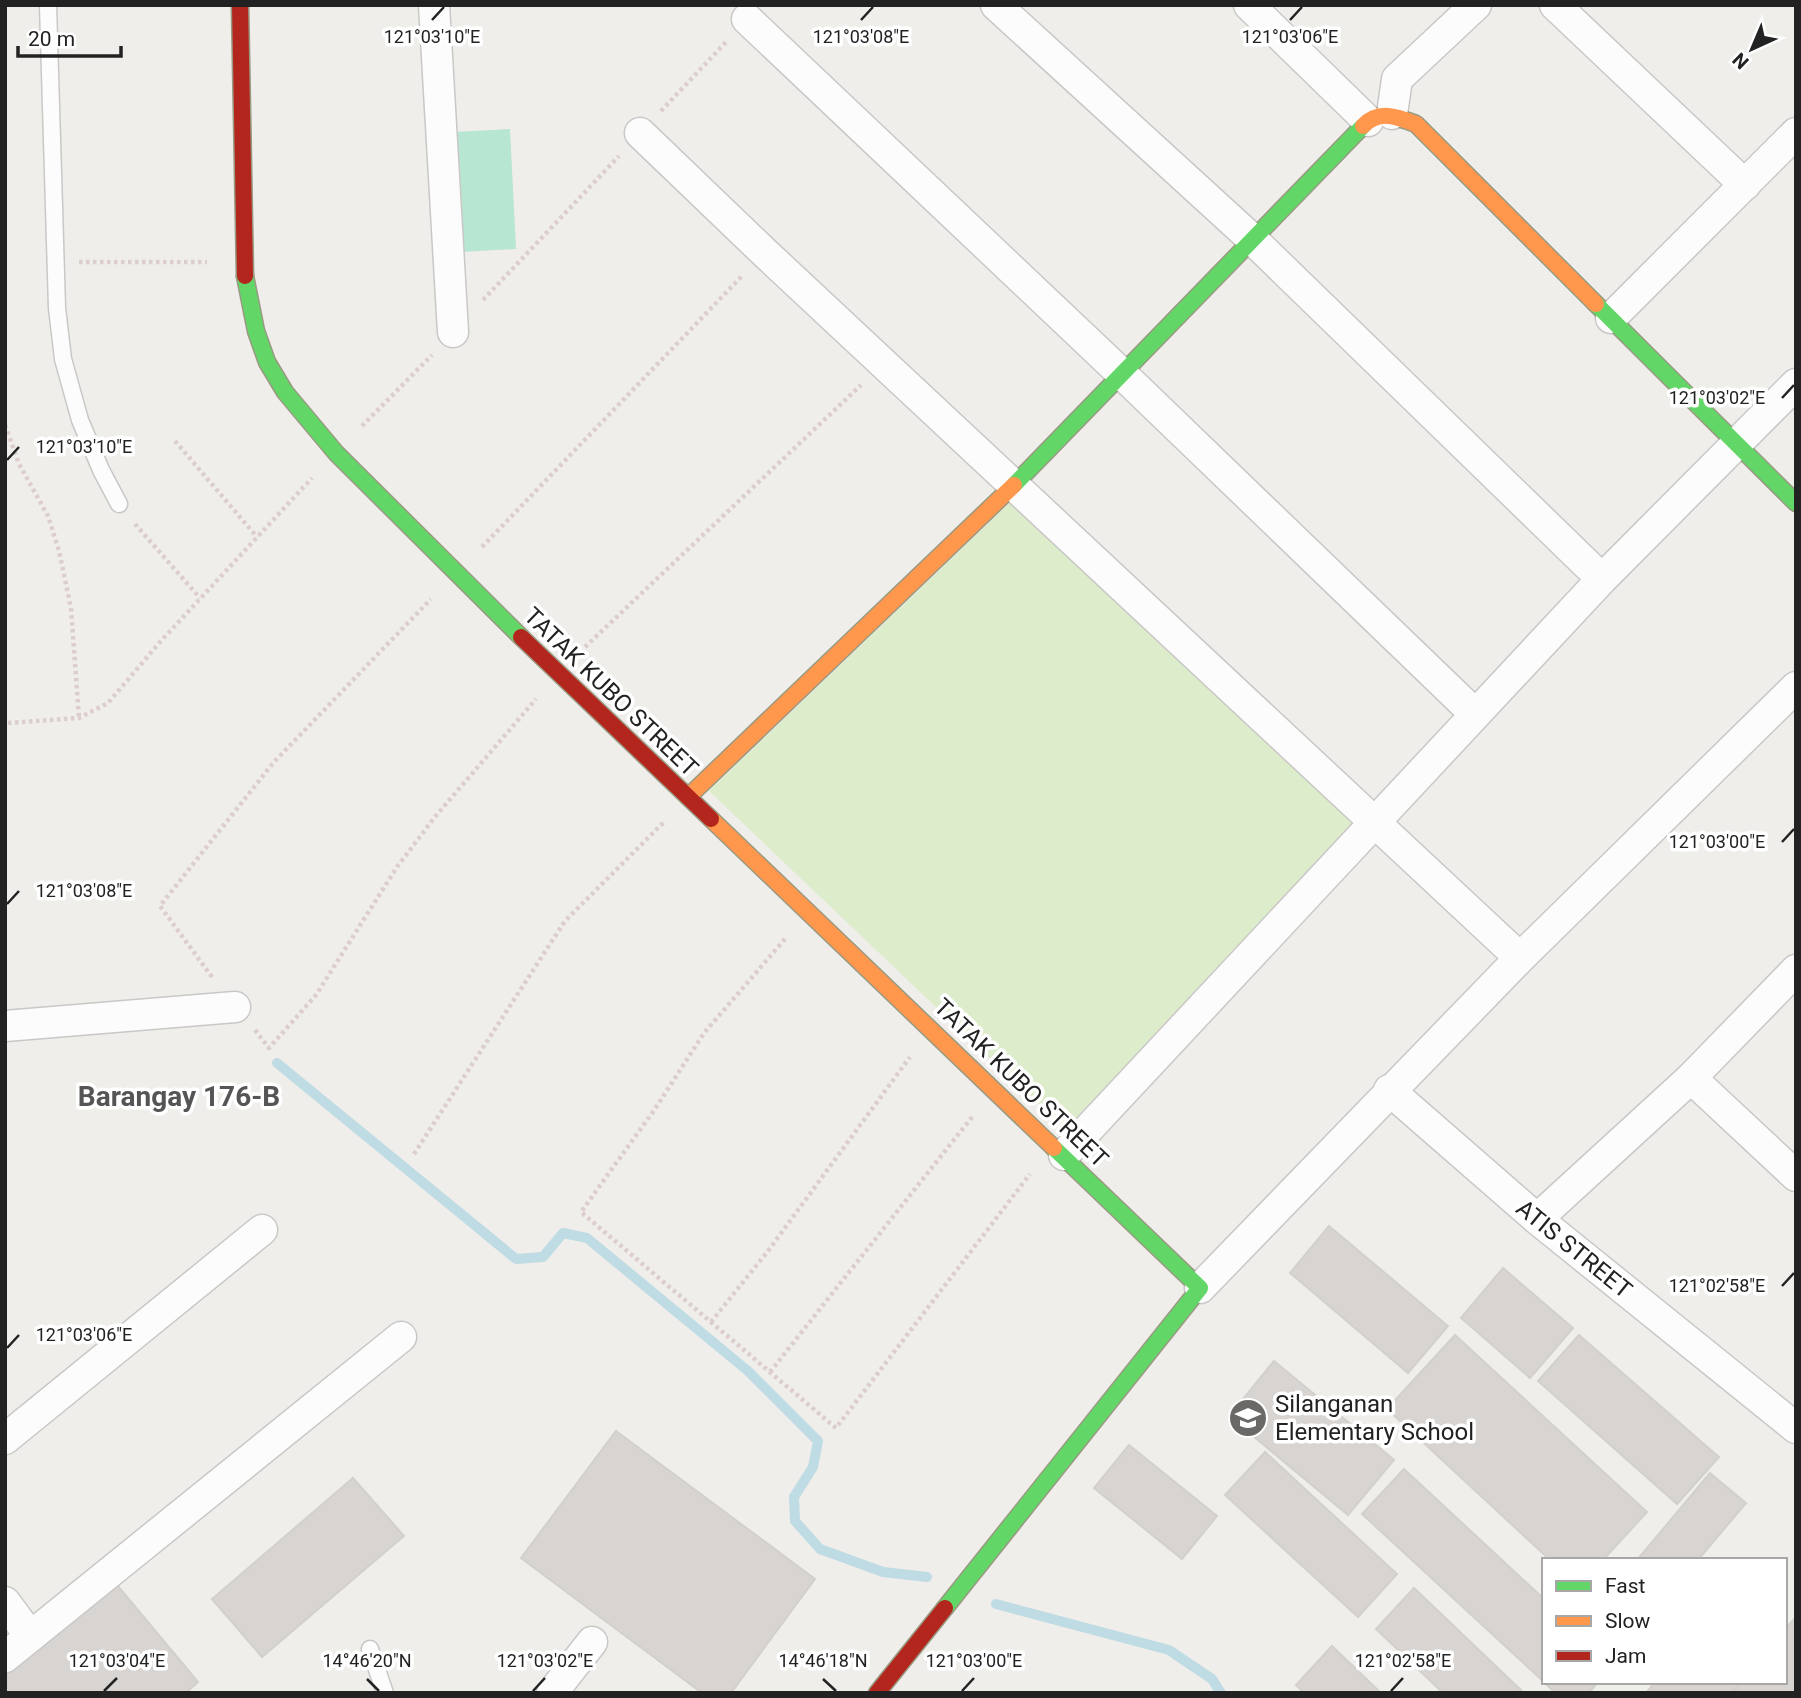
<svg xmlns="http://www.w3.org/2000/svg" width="1801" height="1698" viewBox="0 0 1801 1698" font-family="Roboto,sans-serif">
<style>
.grass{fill:#ddeccb}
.pitch{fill:#b7e6d2}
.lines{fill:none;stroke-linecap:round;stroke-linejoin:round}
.stream{stroke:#bfdbe3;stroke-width:10}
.building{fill:#d7d4d2;stroke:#d3d0cc;stroke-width:2}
.lane-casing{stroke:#c9c8c7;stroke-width:19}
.street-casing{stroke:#c9c8c7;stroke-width:33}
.fast-casing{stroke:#999a82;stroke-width:19}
.slow-casing{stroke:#999a82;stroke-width:19}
.jam-casing{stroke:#999a82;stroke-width:19}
.path{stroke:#dccecd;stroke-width:4.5;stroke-dasharray:3.5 3.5;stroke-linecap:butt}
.lane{stroke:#fdfcfc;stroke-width:16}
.street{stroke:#fdfcfc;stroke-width:30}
.fast{stroke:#63d668;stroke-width:16}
.slow{stroke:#ff974d;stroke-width:16}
.jam{stroke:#b3261e;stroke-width:16}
.ticks{fill:none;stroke:#222;stroke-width:2.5}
.labels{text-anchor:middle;stroke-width:7;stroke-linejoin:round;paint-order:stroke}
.street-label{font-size:24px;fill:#222;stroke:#fff}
.poi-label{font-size:24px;fill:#222;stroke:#fff;text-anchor:start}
.quarter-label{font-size:28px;font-weight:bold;fill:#555;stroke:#fff}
.ticks-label{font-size:18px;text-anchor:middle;fill:#222;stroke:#fff;stroke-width:7;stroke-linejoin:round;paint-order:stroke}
</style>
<rect width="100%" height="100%" fill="#f0eeeb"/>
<path class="grass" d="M1016,497L1355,821L1065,1130L709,791Z"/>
<path class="pitch" d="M510,129L516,249L460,252L453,132Z"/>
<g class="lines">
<path class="stream" d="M277,1063L516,1259L543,1257L563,1233L587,1238L748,1371L818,1441L813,1467L794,1497L795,1521L820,1549L883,1572L927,1577
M996,1604L1169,1650L1212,1679L1221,1693"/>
</g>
<path class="building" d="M1329,1226L1448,1326L1408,1373L1290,1273Z
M1503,1268L1573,1328L1530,1378L1461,1318Z
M1455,1335L1647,1512L1603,1560H1550L1387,1409Z
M1579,1335L1719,1457L1677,1504L1538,1381Z
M1274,1361L1394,1460L1348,1515L1229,1416Z
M616,1431L815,1579L731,1693H702L521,1558Z
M1129,1445L1217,1516L1182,1559L1094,1488Z
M1265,1452L1397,1574L1358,1617L1225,1495Z
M1404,1469L1544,1599V1682L1362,1514Z
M1710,1473L1746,1503L1698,1560H1637Z
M353,1478L404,1536L262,1657L212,1599Z
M112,1579L198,1682L186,1693H5V1668Z
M1414,1588L1524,1693H1443L1376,1629Z
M1796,1617V1693H1733L1742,1682H1785V1629Z
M1332,1646L1381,1693H1304L1296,1685Z
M1544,1682H1598L1589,1693H1555Z
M1655,1682H1740L1731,1693H1646Z"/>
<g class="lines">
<defs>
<path id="lane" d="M48,5L57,308L63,359L80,420L101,470L119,504
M370,1649L385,1693"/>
<path id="street" d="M434,5L453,332
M996,5L1252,239L1602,579
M1249,5L1368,121
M1555,5L1745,185
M747,19L1121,373L1475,714
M1392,114L1397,79L1476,5
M640,133L764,252L1520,958
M1611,318L1796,133
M5,1026L235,1007
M1691,1078L1796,1176
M1389,1090L1537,1219L1796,1428
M1064,1155L1602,579L1796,384
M1537,1219L1691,1078L1796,970
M1200,1288L1520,958L1796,687
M5,1439L262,1230
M5,1602L30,1636
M5,1657L401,1337
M552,1693L592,1642"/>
<path id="fast" d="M245,276L256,331L267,362L285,392L336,453L521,637
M1596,304L1796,503
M1014,485L1363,126
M945,1608L1200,1288L1054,1148"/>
<path id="slow" d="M1363,126C1379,109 1398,117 1416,124L1596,304
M688,797L1014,485
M711,819L1054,1148"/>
<path id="jam" d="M240,5L245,276
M521,637L711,819
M877,1693L945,1608"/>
</defs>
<use href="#lane" class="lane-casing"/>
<use href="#street" class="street-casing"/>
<use href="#fast" class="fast-casing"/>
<use href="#slow" class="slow-casing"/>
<use href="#jam" class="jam-casing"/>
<path class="path" d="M661,111L727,41
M79,262H207
M483,300L619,156
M5,425L19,464L48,516L59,551L71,608L79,718
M362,426L432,355
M175,441L257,537
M135,524L200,598
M482,547L742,276
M585,647L861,385
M8,723L79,718L108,703L160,642L312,478
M785,939L704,1033L655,1109L581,1212L836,1428L1030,1174
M212,977L160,906L273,763L431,599
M255,1030L269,1048L316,995L397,867L434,818L536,699
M414,1154L565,921L665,821
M711,1322L768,1251L910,1057
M770,1372L972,1117"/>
<use href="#lane" class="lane"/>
<use href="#street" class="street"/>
<use href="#fast" class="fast"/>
<use href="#slow" class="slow"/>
<use href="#jam" class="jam"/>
</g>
<path class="ticks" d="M432,20L444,7M861,20L873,7M1290,20L1302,7M1782,398L1794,385M7,460L19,447M1782,842L1794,829M7,904L19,891M1782,1286L1794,1273M7,1348L19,1335M367,1679L379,1691M823,1679L836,1691M104,1691L117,1678M533,1691L545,1678M962,1691L974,1678M1391,1691L1403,1678"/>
<defs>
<symbol id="school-disc" viewBox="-11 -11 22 22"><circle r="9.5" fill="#6a6968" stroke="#fff"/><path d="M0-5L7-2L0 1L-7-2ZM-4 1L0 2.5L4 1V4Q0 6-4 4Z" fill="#fff"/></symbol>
</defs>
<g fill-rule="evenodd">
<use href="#school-disc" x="1226" y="1396" width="44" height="44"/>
</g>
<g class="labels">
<g class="street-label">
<text transform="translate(611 692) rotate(44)" y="8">TATAK KUBO STREET</text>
<text transform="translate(1021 1083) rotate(44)" y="8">TATAK KUBO STREET</text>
<text transform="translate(1574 1249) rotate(39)" y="8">ATIS STREET</text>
</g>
<g class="poi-label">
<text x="1275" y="1412">Silanganan<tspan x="1275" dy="28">Elementary School</tspan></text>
</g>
<g class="quarter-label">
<text x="179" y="1106">Barangay 176-B</text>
</g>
</g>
<g class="ticks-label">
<text x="432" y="43">121°03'10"E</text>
<text x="861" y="43">121°03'08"E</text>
<text x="1290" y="43">121°03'06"E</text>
<text x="1717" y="404">121°03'02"E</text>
<text x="84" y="453">121°03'10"E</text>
<text x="1717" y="848">121°03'00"E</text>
<text x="84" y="897">121°03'08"E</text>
<text x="1717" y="1292">121°02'58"E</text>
<text x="84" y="1341">121°03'06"E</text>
<text x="117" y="1667">121°03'04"E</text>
<text x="545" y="1667">121°03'02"E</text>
<text x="974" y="1667">121°03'00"E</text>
<text x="1403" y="1667">121°02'58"E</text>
<text x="367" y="1667">14°46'20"N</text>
<text x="823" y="1667">14°46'18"N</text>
</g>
<rect width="1801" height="1698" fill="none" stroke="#222222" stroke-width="14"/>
<rect x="1542" y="1558" width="245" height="126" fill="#ffffff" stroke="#a7a7a7" stroke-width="2"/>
<rect x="1556" y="1581" width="35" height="10" fill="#63d668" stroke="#a7a7a7" stroke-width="2"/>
<text x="1605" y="1593" font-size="21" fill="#222222">Fast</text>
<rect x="1556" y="1616" width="35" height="10" fill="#ff974d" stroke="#a7a7a7" stroke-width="2"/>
<text x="1605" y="1628" font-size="21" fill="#222222">Slow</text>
<rect x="1556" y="1651" width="35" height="10" fill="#b3261e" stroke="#a7a7a7" stroke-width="2"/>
<text x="1605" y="1663" font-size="21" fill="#222222">Jam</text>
<g transform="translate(1752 49) rotate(224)" stroke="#ffffff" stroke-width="5" paint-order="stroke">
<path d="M0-5L12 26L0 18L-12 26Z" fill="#222222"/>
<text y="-10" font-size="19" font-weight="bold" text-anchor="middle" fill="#222222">N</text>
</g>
<path d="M18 46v10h103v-10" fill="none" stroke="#222222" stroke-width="3.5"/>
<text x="28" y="46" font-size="21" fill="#222222" stroke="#ffffff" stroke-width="5" paint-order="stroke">20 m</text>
</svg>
